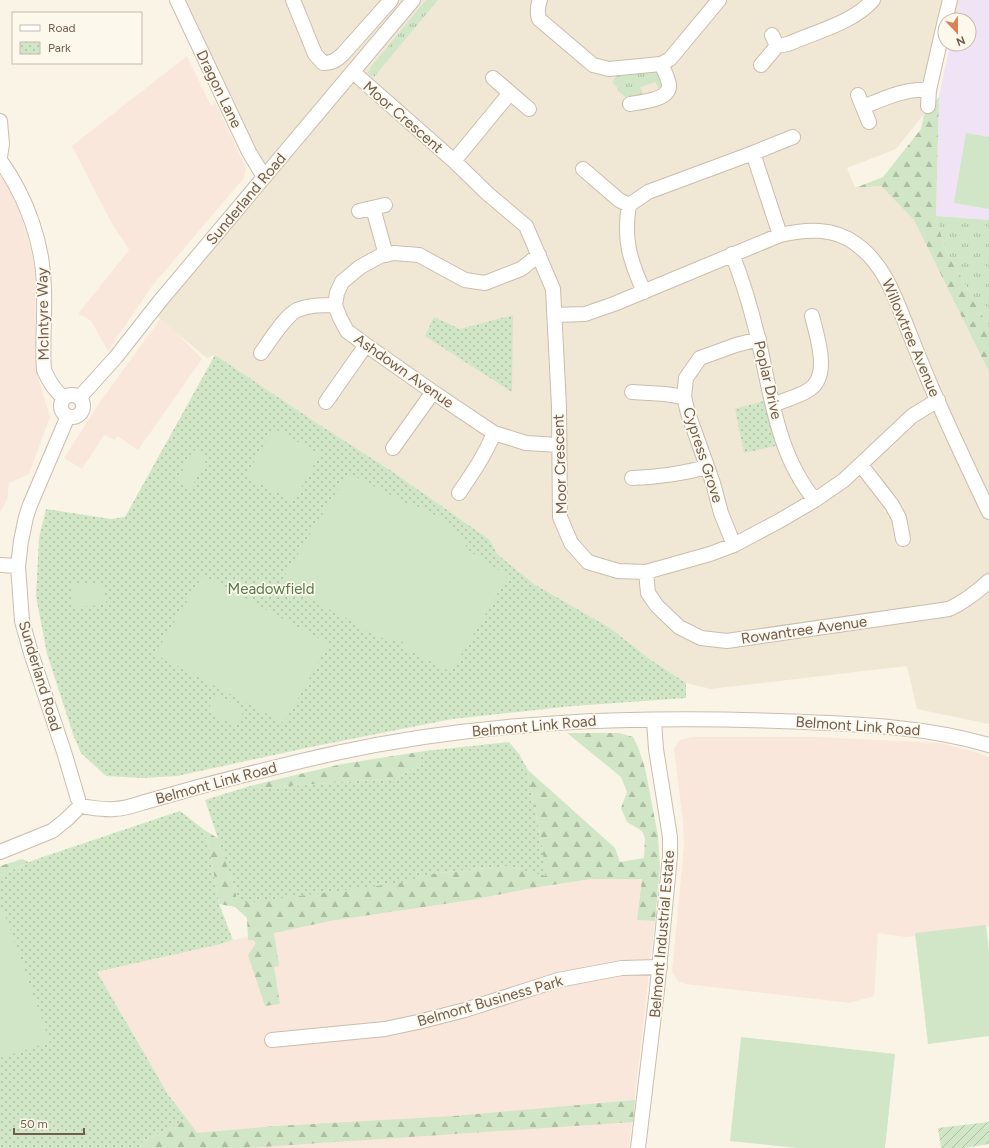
<svg xmlns="http://www.w3.org/2000/svg" width="989" height="1148" viewBox="0 0 989 1148" font-family="Figtree,sans-serif">
<style>
.residential{fill:#f1e7d5}
.commercial{fill:#f9e7db}
.education{fill:#f1e3f6}
.grass{fill:url(#grass-tufts)}
.forest{fill:url(#forest-firs)}
.park{fill:url(#park-dots)}
.garden{fill:url(#garden-furrows)}
.pitch{fill:#d0e6c6}
.lines{fill:none;stroke-linecap:round;stroke-linejoin:round}
.minor-casing{stroke:#cbbdad;stroke-width:16}
.minor{stroke:#fff;stroke-width:14}
.labels{text-anchor:middle;stroke-width:3.5;stroke-linejoin:round;paint-order:stroke}
.street-label{font-size:15px;fill:#715d4d;stroke:#fdf8ec}
.park-label{font-size:15px;fill:#547b49;stroke:#fdf8ec}
</style>
<defs>
<pattern id="grass-tufts" width="24" height="20" patternUnits="userSpaceOnUse"><rect width="24" height="20" fill="#d0e6c6"/><path d="M3 7l-1-3M5 7V3M7 7l1-3M15 17l-1-3M17 17v-4M19 17l1-3" fill="none" stroke="#adbea3"/></pattern>
<pattern id="forest-firs" width="22" height="20" patternUnits="userSpaceOnUse"><rect width="22" height="20" fill="#d0e6c6"/><path d="M5 1l3.5 6h-7zM16 11l3.5 6h-7z" fill="#adbea3"/></pattern>
<pattern id="park-dots" width="8" height="8" patternUnits="userSpaceOnUse"><rect width="8" height="8" fill="#d0e6c6"/><path d="M2 2h.1M6 6h.1" fill="none" stroke="#adbea3" stroke-width="1.8" stroke-linecap="round"/></pattern>
<pattern id="garden-furrows" width="10" height="10" patternUnits="userSpaceOnUse"><rect width="10" height="10" fill="#d0e6c6"/><path d="M-1 1l2-2M0 10L10 0M9 11l2-2" fill="none" stroke="#adbea3"/></pattern>
</defs>
<rect width="100%" height="100%" fill="#faf4e6"/>
<path class="residential" d="M177,0H960L956,20H945L924,114L896,149L847,168L855,188L881,186L914,220L989,372V724L917,709L907,666L711,689L686,683L651,660L610,628L534,584L497,554L490,540L390,470L326,429L215,355L207,358L160,319L152,310L264,177Z"/>
<path class="commercial" d="M187,56L211,106L215,102L246,168L244,178L152,286L108,351L91,321L85,317L78,314L129,250L110,220L72,146Z
M0,177L5,180L21,215L31,249L35,276L36,362L38,377L50,417L29,474L9,483L7,500L0,512Z
M160,319L177,333L202,359L138,450L117,436L115,440L104,435L82,469L64,458L100,402Z
M692,737H816L940,743L975,752L989,757V926L906,937L878,933L874,996L850,1003L686,984L678,981L672,972L684,846L683,822L674,749L680,740Z
M591,879H642L637,920L655,921L629,1148H140L186,1119L169,1096L97,972L221,944L233,940L330,921L471,900L533,888Z"/>
<path class="education" d="M960,0H989V220L936,216L939,97L950,44H969V20H956Z"/>
<path class="grass" d="M426,0H438L374,77L367,73L371,69L370,68Z
M659,71L664,86L659,88L655,82L640,87L643,94L628,99L617,90V87L612,82L618,74Z
M936,216L989,220V328L944,246Z"/>
<path class="forest" d="M939,97L936,216L944,246L989,328V372L914,220L881,186L855,188L883,177L921,129L924,114Z
M567,733H619L633,737L638,747L645,768L658,836L660,867L655,921L637,920L642,879H591L533,888L471,900L330,921L274,933L279,966L274,967L280,1004L265,1006L248,955L256,943L253,940H248L247,918L235,907L219,904L209,846L203,829L219,839L235,889L237,900L408,882L429,874L439,873L506,866L545,875L542,846L528,770L615,848L620,862L644,858L645,838L642,831L627,822L621,808L627,792L621,777Z
M425,751L416,767L397,778L263,788L250,786L342,764Z
M22,859L29,862L0,876V866Z
M635,1100L633,1122L246,1148H140L142,1142L187,1119L197,1133L277,1126L454,1116Z"/>
<path class="park" d="M513,315L512,392L425,336L434,317L460,329Z
M215,355L326,429L390,470L490,540L497,554L534,584L610,628L651,660L686,683V698L573,706L452,719L306,748L177,776L142,778L106,776L81,753L74,737L47,654L36,596L39,538L46,509L111,519L125,517Z
M771,399L784,444L744,453L735,409Z
M509,742L519,754L528,770L542,846L546,876L506,866L439,873L429,874L408,882L245,903L237,900L235,889L205,800L250,786L263,788L397,778L416,767L425,751Z
M180,811L203,829L209,846L219,904L233,940L221,944L105,970L97,972L169,1096L187,1119L142,1142L140,1148H0V876L34,860Z"/>
<path class="garden" d="M989,1122V1144L964,1148H941L938,1128Z"/>
<path class="pitch" d="M966,133L989,137V209L954,203Z
M273,428L320,454L294,501L246,477Z
M193,450L208,457L191,488L177,481Z
M348,473L410,505L424,508L441,519L463,541L468,550L508,576L451,672L402,647L404,642C385,641 368,634 353,622L280,583Z
M203,575L329,644L284,723L155,654Z
M96,583L104,584L106,603L99,605L74,608L70,585Z
M217,694L244,710L235,726L207,711Z
M4,912L50,1042L0,1058V913Z
M986,925L989,952V1036L928,1044L915,933Z
M741,1037L895,1054L885,1148H797L730,1141Z"/>
<g class="lines">
<defs>
<path id="minor" d="M177,0L249,152L264,177
M293,0L315,54L323,63C332,63 337,60 343,54L391,0
M540,0C537,7 537,12 539,19L593,65L609,69L661,64L670,59L719,0
M945,20L950,0
M772,35L777,46L788,44C815,32 853,23 873,0
M761,65L777,46
M353,72L454,161L488,194L526,226L553,289L559,406L560,517L571,543L588,562L618,571L646,572L710,554L734,545L779,521L815,500L844,480L912,416L938,400
M493,78L529,109
M858,95L869,122
M630,104C641,102 670,100 669,85C668,77 664,71 661,64
M928,106L929,90L945,20
M863,107C885,98 906,88 929,90
M0,121L2,144L0,157
M753,153L793,137
M0,160C27,198 44,245 44,291C45,317 42,344 44,370C49,382 54,390 64,398
M454,161L510,93
M583,169L619,200L629,205
M373,208L386,255
M359,211L385,205
M732,254C743,281 751,309 758,338C771,393 777,455 815,500
M539,255L521,269L485,283L465,280L419,255L394,253L380,256L360,267L342,282L337,293L335,305L340,318L347,331L366,345L433,392L494,433L526,443L559,445
M644,292C630,260 623,240 629,205L648,192L753,153L780,235
M555,315L585,314L614,304L780,235C806,229 834,227 856,244C881,262 892,289 903,317C911,337 919,358 928,379C947,424 968,468 989,512
M261,353C270,341 284,317 297,310C309,305 322,305 335,305
M632,392L665,394L684,397
M61 406a11 11 0 1 1 22 0a11 11 0 1 1-22 0Z
M79,398L116,357L160,301L413,0
M326,402L366,345
M773,405C784,400 797,397 807,391C832,378 817,337 812,316
M68,416L30,505L26,517L21,541L18,566L22,621L31,653L65,755L78,799
M393,448L433,392
M861,465L892,505L899,518L903,539
M632,478C658,477 682,474 707,467
M459,493C472,474 485,455 494,433
M734,545L721,513L713,483L688,413L684,397L686,378L700,358L736,345L759,339
M0,565L18,566
M646,572L648,593L657,606L679,627L701,638L727,641L949,609C964,602 976,593 989,581
M86,807C95,808 105,810 114,809C124,809 135,805 145,802C163,797 180,792 198,787C244,775 290,763 336,753C482,721 631,716 780,721C850,724 921,725 989,745
M0,852L52,831L67,819L76,810
M272,1040L385,1029L418,1022L465,1010L558,980L622,968L660,967
M638,1148L657,990L670,856V837L656,749L654,720"/>
</defs>
<use href="#minor" class="minor-casing"/>
<use href="#minor" class="minor"/>
</g>
<g class="labels">
<g class="street-label">
<text transform="translate(219 89) rotate(64)" y="5">Dragon Lane</text>
<text transform="translate(403 117) rotate(41)" y="5">Moor Crescent</text>
<text transform="translate(246 199) rotate(-50)" y="5">Sunderland Road</text>
<text transform="translate(43 314) rotate(-91)" y="5">McIntyre Way</text>
<text transform="translate(911 338) rotate(67)" y="5">Willowtree Avenue</text>
<text transform="translate(404 371) rotate(35)" y="5">Ashdown Avenue</text>
<text transform="translate(768 380) rotate(77)" y="5">Poplar Drive</text>
<text transform="translate(703 455) rotate(72)" y="5">Cypress Grove</text>
<text transform="translate(560 464) rotate(-92)" y="5">Moor Crescent</text>
<text transform="translate(804 630) rotate(-8)" y="5">Rowantree Avenue</text>
<text transform="translate(40 676) rotate(73)" y="5">Sunderland Road</text>
<text transform="translate(534 726) rotate(-5)" y="5">Belmont Link Road</text>
<text transform="translate(858 726) rotate(4)" y="5">Belmont Link Road</text>
<text transform="translate(216 783) rotate(-15)" y="5">Belmont Link Road</text>
<text transform="translate(662 934) rotate(-85)" y="5">Belmont Industrial Estate</text>
<text transform="translate(490 1001) rotate(-16)" y="5">Belmont Business Park</text>
</g>
<g class="park-label">
<text x="271" y="594">Meadowfield</text>
</g>
</g>
<rect x="12" y="12" width="130" height="52" fill="#fdf8ec" stroke="#c5baac"/>
<rect x="20" y="25" width="20" height="6" fill="#ffffff" stroke="#c5baac"/>
<text x="48" y="32" font-size="12" fill="#715d4d">Road</text>
<rect x="20" y="42" width="20" height="12" fill="url(#park-dots)" stroke="#c5baac"/>
<text x="48" y="52" font-size="12" fill="#715d4d">Park</text>
<g transform="translate(957 32) rotate(158)"><circle r="19" fill="#fdf8ec" stroke="#c5baac"/>
<path d="M0-3L7 15L0 10L-7 15Z" fill="#d98056"/>
<text y="-6" font-size="11" font-weight="bold" text-anchor="middle" fill="#715d4d">N</text>
</g>
<path d="M14 1128v6h70v-6" fill="none" stroke="#715d4d" stroke-width="2"/>
<text x="20" y="1128" font-size="12" fill="#715d4d" stroke="#fdf8ec" stroke-width="3" paint-order="stroke">50 m</text>
</svg>
